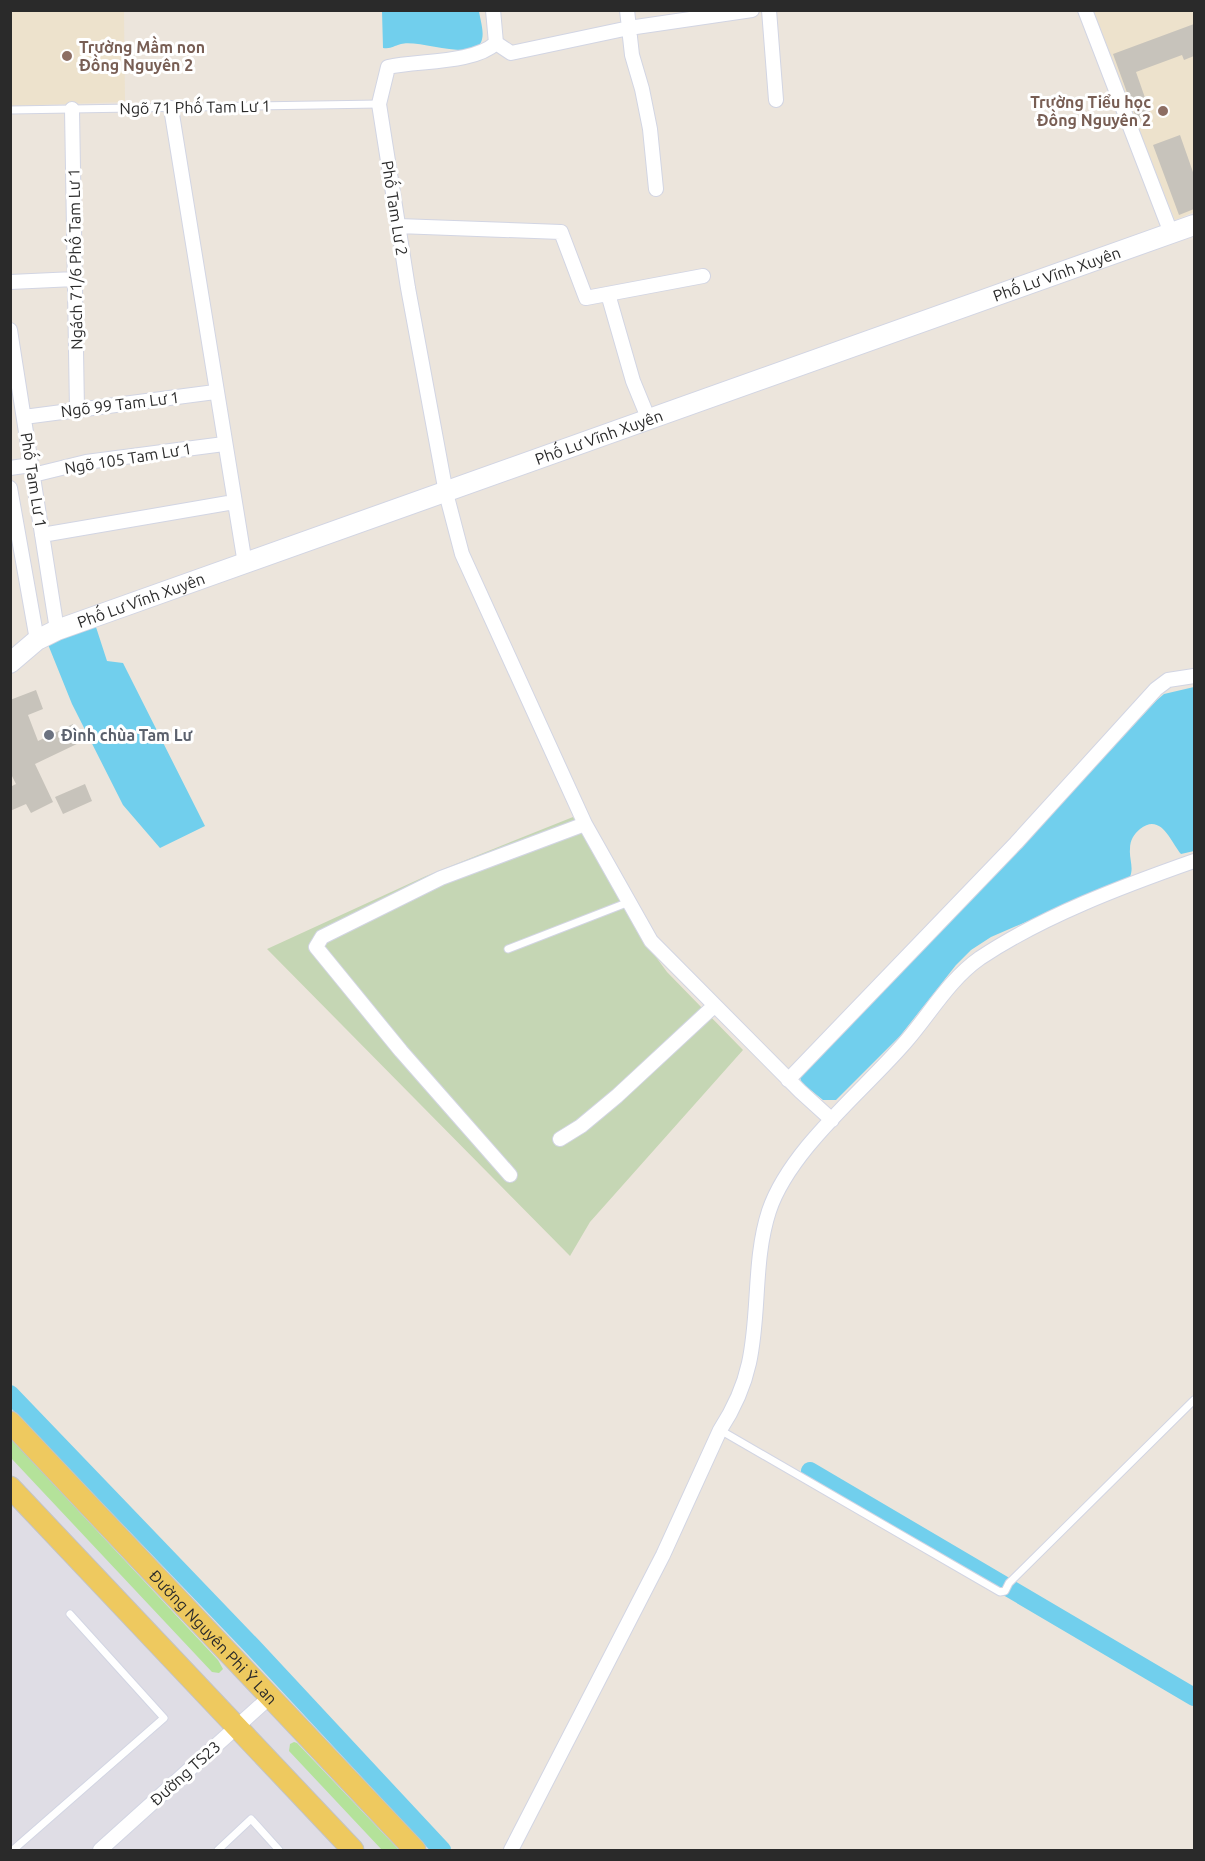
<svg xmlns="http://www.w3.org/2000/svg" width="1205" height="1861" viewBox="0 0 1205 1861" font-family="Ubuntu,sans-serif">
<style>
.industrial{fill:#dfdde5}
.education{fill:#ede2cc}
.green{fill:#b4e29a}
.cemetery{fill:#c5d6b4}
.water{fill:#71cfed}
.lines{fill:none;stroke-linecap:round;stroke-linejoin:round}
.canal{stroke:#71cfed;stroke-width:18}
.building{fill:#c7c3bb}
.lane-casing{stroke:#d2d5e3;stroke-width:9}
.street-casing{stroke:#d2d5e3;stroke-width:16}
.secondary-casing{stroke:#d2d5e3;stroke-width:22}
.primary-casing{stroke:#c3c3c3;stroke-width:23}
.lane{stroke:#fff;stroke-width:7}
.street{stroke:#fff;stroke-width:14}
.secondary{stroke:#fff;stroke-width:20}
.primary{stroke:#eec95f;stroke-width:21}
.education-dot{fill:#8d6e63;stroke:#fff;stroke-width:2}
.worship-dot{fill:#6b7280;stroke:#fff;stroke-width:2}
.labels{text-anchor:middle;stroke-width:6;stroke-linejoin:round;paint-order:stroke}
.education-label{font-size:16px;font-weight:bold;fill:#785e54;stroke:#fff;text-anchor:start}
.street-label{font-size:16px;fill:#2a2a2a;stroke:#fff}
.worship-label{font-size:16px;font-weight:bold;fill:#5b616d;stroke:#fff;text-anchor:start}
</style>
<rect width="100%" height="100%" fill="#ece5dc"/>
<path class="industrial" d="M11,1398L447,1850H11Z"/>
<path class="education" d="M10,11H124L125,102L11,106Z
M1090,11H1194V212L1175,220Z"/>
<path class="green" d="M11,1439L218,1660L223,1669L219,1673L212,1672L11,1458Z
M294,1742L297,1743L399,1850H382L289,1751L290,1744Z"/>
<path class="cemetery" d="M573,817L639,934L667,972L743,1050L590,1222L570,1256L267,949L426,876Z"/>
<path class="water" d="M382,11H479C480,20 486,35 480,44C470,60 418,39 401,44C393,46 392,49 383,48Z
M95,624L107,661L123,663L205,826L160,848L123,805L72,704L45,637Z
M1194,687V851L1181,854C1171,842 1161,812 1140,829C1134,834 1130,840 1130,849C1129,859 1134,867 1130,877L991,937L971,950L956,965L900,1036L836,1100H823L802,1083L799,1075L1023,845L1157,700L1164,694Z"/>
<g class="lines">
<path class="canal" d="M10,1394L253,1647L442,1850
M810,1471L1194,1697"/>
</g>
<path class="building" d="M1194,24V56L1184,60L1182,55L1136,72L1151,115L1137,120L1113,54Z
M1180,135L1194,175V209L1179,215L1153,145Z
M36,690L43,709L28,715L38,741L73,724L81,742L35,764L53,802L31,813L26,804L10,811V787L16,784L10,772V700Z
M85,784L92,801L63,814L55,797Z"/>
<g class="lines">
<defs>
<path id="lane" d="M10,110L379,104
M508,949L629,902
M720,1430L1000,1592L1005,1591L1009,1583L1194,1400
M13,1850L164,1718L70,1614
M218,1850L251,1819L279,1850"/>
<path id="street" d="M493,10L496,43C473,64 419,60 388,67L379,104L408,288L446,493L462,554L585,824L651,941L800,1091L832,1120
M627,10L632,55L642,89L650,129L656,189
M769,10L776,100
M1085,10L1171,233
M496,43L511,53L629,28L752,10
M171,108L245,564
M72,109L77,410
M398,226L561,232L586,298L703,276
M10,282L75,279
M608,294L633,381L649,420
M10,330L57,630
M24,417L215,392
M10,468L31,465
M33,475L86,462L224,444
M10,488L37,640
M42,535L234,502
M788,1080L1016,843L1156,689L1168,680L1194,676
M560,1139L581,1126L617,1096L714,1006
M510,1175L401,1051L316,947L322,937L441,878L585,824
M100,1850L271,1696
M511,1850L663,1555L720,1430C733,1410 744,1386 749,1363C760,1313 753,1260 769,1211C790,1148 866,1089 908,1039C931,1012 950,979 980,958C1043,916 1123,886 1194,861"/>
<g id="secondary">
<path id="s1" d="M10,663L37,640L57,630L1194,225"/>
</g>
<g id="primary">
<path id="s2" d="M10,1422L415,1850"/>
<path d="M10,1487L353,1850"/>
</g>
</defs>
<use href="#lane" class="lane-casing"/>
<use href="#street" class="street-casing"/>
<use href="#secondary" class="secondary-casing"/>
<use href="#primary" class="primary-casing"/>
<use href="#lane" class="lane"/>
<use href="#street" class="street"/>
<use href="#secondary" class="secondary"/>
<use href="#primary" class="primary"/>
</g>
<g class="education-dot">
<circle cx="67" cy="56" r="6"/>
<circle cx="1163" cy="111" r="6"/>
</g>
<circle class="worship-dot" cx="49" cy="735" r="6"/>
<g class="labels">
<g class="education-label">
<text x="79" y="53">Trường Mầm non<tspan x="79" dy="18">Đồng Nguyên 2</tspan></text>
<text x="1151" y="108" text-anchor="end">Trường Tiểu học<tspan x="1151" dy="18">Đồng Nguyên 2</tspan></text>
</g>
<g class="street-label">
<text transform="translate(195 107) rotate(-1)" y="6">Ngõ 71 Phố Tam Lư 1</text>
<text transform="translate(395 208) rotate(81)" y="6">Phố Tam Lư 2</text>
<text transform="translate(75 259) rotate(-91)" y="6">Ngách 71/6 Phố Tam Lư 1</text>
<text dy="6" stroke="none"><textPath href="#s1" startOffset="1119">Phố Lư Vĩnh Xuyên</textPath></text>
<text transform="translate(120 404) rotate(-7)" y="6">Ngõ 99 Tam Lư 1</text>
<text dy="6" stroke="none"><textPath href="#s1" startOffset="633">Phố Lư Vĩnh Xuyên</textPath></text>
<text transform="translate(128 458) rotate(-9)" y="6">Ngõ 105 Tam Lư 1</text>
<text transform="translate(34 480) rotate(81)" y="6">Phố Tam Lư 1</text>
<text dy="6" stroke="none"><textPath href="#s1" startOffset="147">Phố Lư Vĩnh Xuyên</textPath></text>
<text dy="6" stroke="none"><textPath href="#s2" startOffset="296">Đường Nguyên Phi Ỷ Lan</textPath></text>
<text transform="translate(185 1773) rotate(-42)" y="6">Đường TS23</text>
</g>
<g class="worship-label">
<text x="61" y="741">Đình chùa Tam Lư</text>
</g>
</g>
<rect width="1205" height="1861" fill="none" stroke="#2a2a2a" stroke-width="24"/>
</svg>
